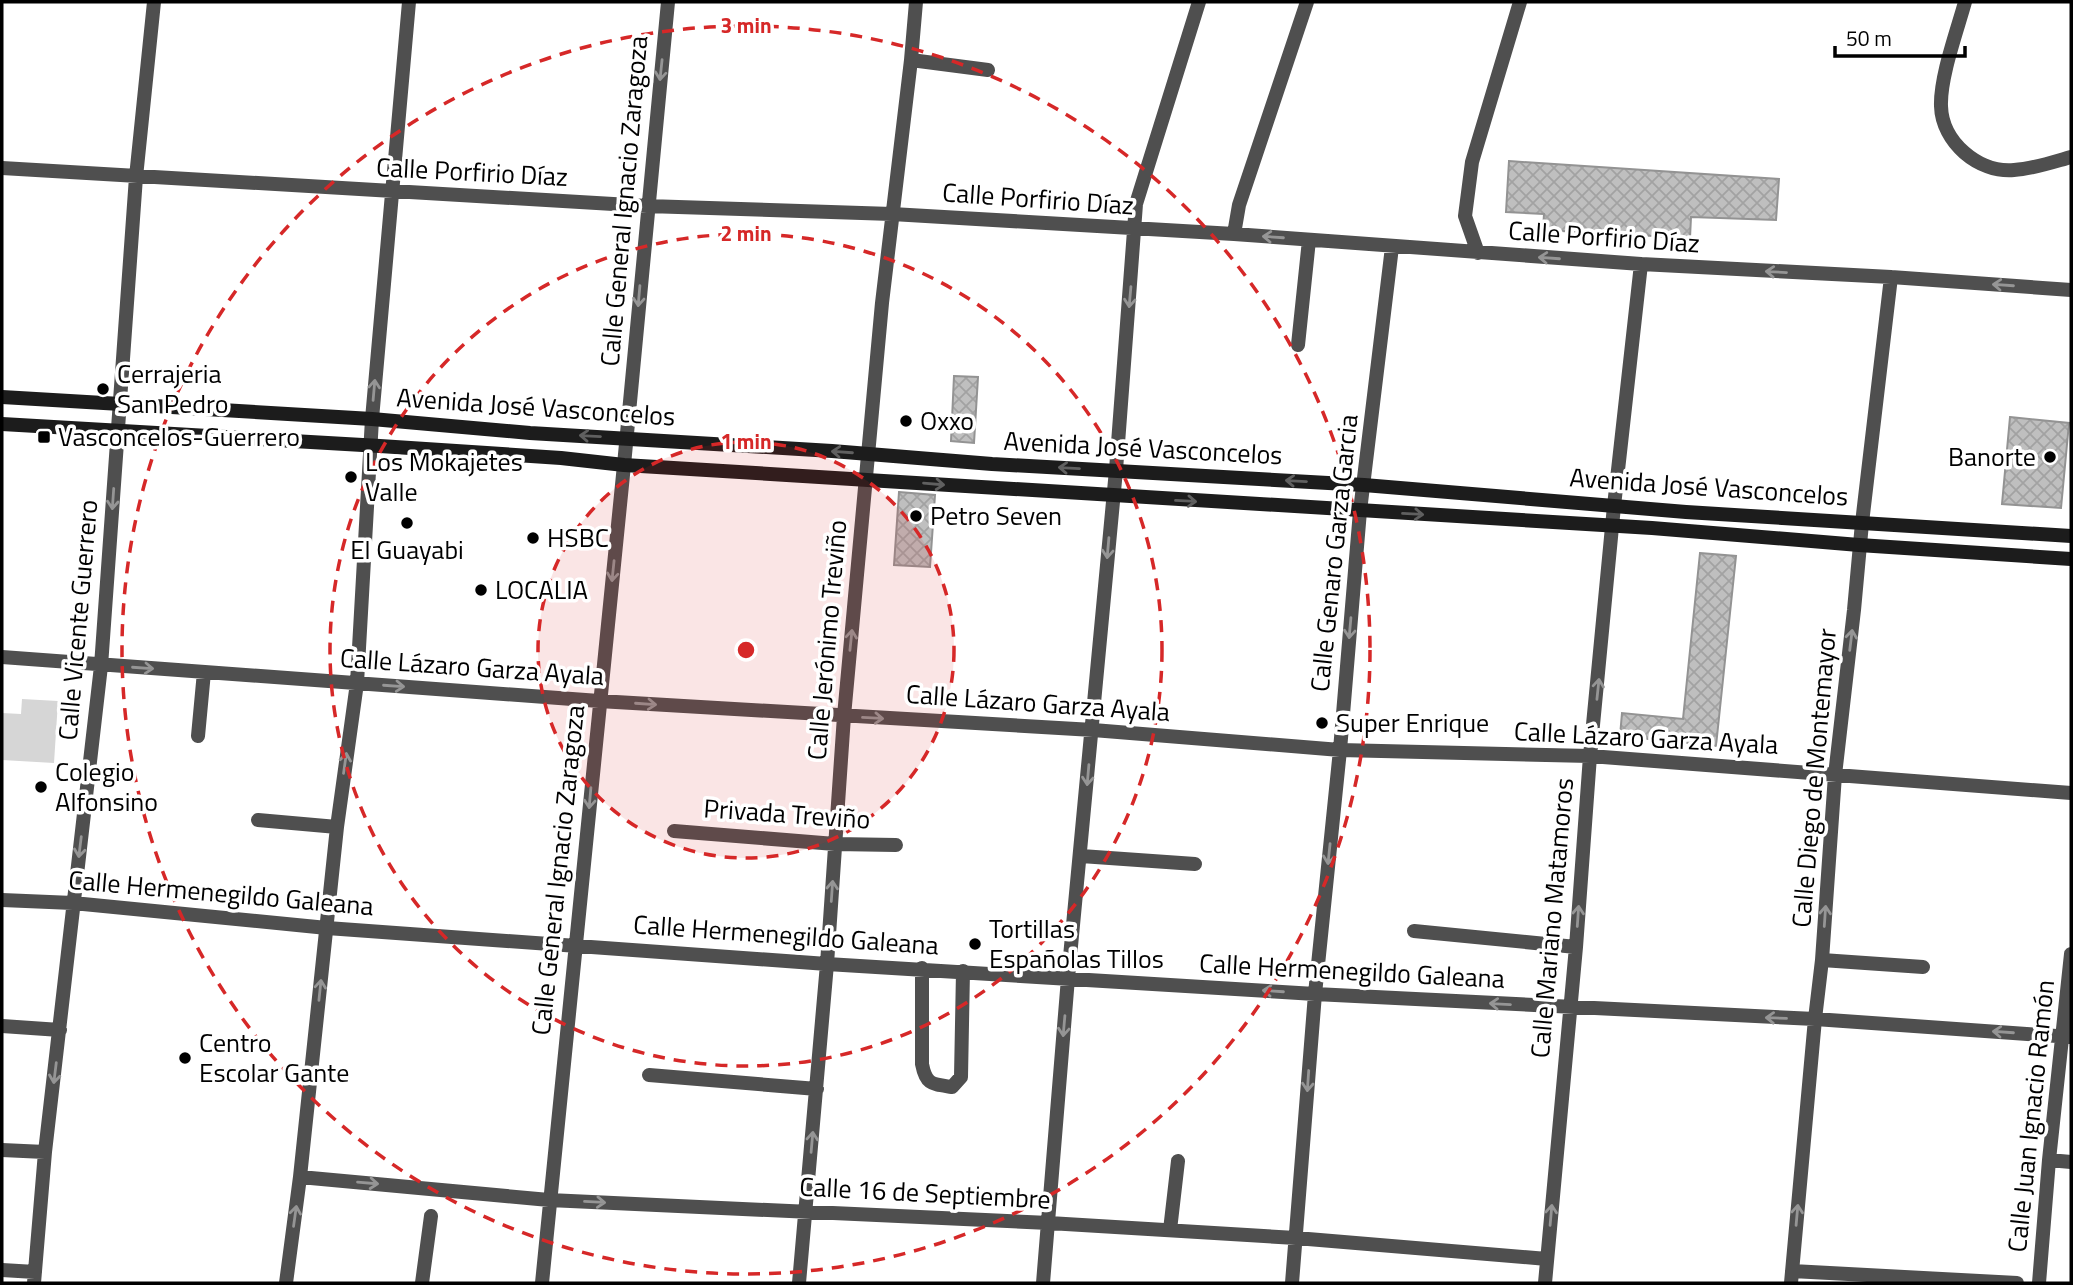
<svg xmlns="http://www.w3.org/2000/svg" width="2073" height="1285" viewBox="0 0 2073 1285" font-family="'Titillium Web',sans-serif">
<style>
.garden{fill:#d6d6d6}
.building{fill:url(#building-cross-hatch);stroke:#939393;stroke-width:2}
.lines{fill:none;stroke-linecap:round;stroke-linejoin:round}
.street{stroke:#4f4f4f;stroke-width:14}
.secondary{stroke:#1c1c1c;stroke-width:14}
.oneway{stroke:#959595}
.oneway2{stroke:#606060}
.ring{fill:none;stroke:#d62828;stroke-width:3.5;stroke-dasharray:12 9}
.poi-dot{fill:#000;stroke:#fff;stroke-width:2.5}
.labels{text-anchor:middle;stroke-width:7;stroke-linejoin:round;paint-order:stroke}
.street-label{font-size:26px;fill:#000;stroke:#fff}
.poi-label{font-size:26px;fill:#000;stroke:#fff;text-anchor:start}
.centre{fill:#d62828;stroke:#fff;stroke-width:3.5}
.ring-label{font-size:21px;text-anchor:middle;font-weight:bold;fill:#d62828;stroke:#fff;stroke-width:7;stroke-linejoin:round;paint-order:stroke}
</style>
<defs>
<pattern id="building-cross-hatch" width="8" height="8" patternUnits="userSpaceOnUse" patternTransform="scale(1.75)"><rect width="8" height="8" fill="#bfbfbf"/><path d="M0 0l8 8M0 8l8-8" fill="none" stroke="#a2a2a2"/></pattern>
</defs>
<rect width="100%" height="100%" fill="#fff"/>
<path class="garden" d="M22,699L58,701L54,763L2,760V713L21,714Z"/>
<path class="building" d="M1509,161L1779,179L1776,220L1691,217L1690,238L1543,230L1544,214L1506,212Z
M954,376L978,377L974,443L951,441Z
M2010,417L2069,423L2061,508L2002,504Z
M899,492L935,495L930,567L894,565Z
M1700,553L1736,556L1716,746L1620,736L1622,713L1683,719Z"/>
<g class="lines">
<path class="street" d="M1965,2C1957,31 1940,77 1941,106C1942,142 1978,173 2014,170C2033,169 2053,162 2071,157
M911,60L988,70
M2,168L647,206L892,214L1234,234L1641,264L1891,277L2071,290
M1234,234L1239,205L1307,2
M1478,253L1465,216L1472,162L1520,2
M1298,345L1309,240
M2,657L599,701L1093,730L1340,750L1590,756L2071,793
M198,736L204,672
M258,820L337,827
M674,831L835,844L896,845
M1081,856L1195,864
M2,900L73,903L327,928L827,964L1315,994L1815,1019L2071,1037
M1414,931L1576,947
M1822,960L1923,967
M922,968V1064C926,1085 932,1084 952,1087L961,1077L963,971
M2,1026L60,1030
M649,1075L817,1089
M2,1150L45,1152
M2049,1160L2071,1162
M300,1177L549,1200L1049,1223L1296,1238L1547,1259
M1170,1230L1178,1161
M2,1270L35,1272
M1792,1271L2017,1283
M34,1283L45,1152L101,666L136,177L154,2
M286,1283L300,1177L337,827L357,683L372,419L409,2
M422,1283L431,1216
M542,1283L624,465L668,2
M799,1283L827,964L844,716L882,303L911,60L916,2
M1043,1283L1068,978L1116,470L1136,204L1199,2
M1292,1283L1315,994L1340,750L1360,511L1392,247
M1545,1283L1576,947L1590,756L1614,506L1641,264
M1791,1283L1815,1019L1822,960L1835,775L1854,610L1862,523L1891,277
M2039,1283L2049,1160L2071,954"/>
<path class="secondary" d="M2,397L372,419L530,433L832,451L992,464L1364,485L1686,512L2071,536
M2,424L380,446L561,458L624,465L1652,528L1859,545L2071,559"/>
</g>
<defs><path id="oneway-shaft" d="M-6 0H5M1.5-3L5.5 0L1.5 3" fill="none" stroke-width="1.6" stroke-linecap="round" stroke-linejoin="round" transform="scale(1.75)"/></defs>
<g class="oneway">
<use href="#oneway-shaft" transform="translate(661 70) rotate(96)"/>
<use href="#oneway-shaft" transform="translate(1273 237) rotate(-176)"/>
<use href="#oneway-shaft" transform="translate(1549 258) rotate(-176)"/>
<use href="#oneway-shaft" transform="translate(1776 272) rotate(-177)"/>
<use href="#oneway-shaft" transform="translate(2003 285) rotate(-176)"/>
<use href="#oneway-shaft" transform="translate(639 296) rotate(95)"/>
<use href="#oneway-shaft" transform="translate(1130 297) rotate(95)"/>
<use href="#oneway-shaft" transform="translate(374 390) rotate(-85)"/>
<use href="#oneway-shaft" transform="translate(113 499) rotate(94)"/>
<use href="#oneway-shaft" transform="translate(1108 548) rotate(95)"/>
<use href="#oneway-shaft" transform="translate(613 571) rotate(96)"/>
<use href="#oneway-shaft" transform="translate(1350 628) rotate(95)"/>
<use href="#oneway-shaft" transform="translate(851 640) rotate(-84)"/>
<use href="#oneway-shaft" transform="translate(1851 640) rotate(-83)"/>
<use href="#oneway-shaft" transform="translate(143 668) rotate(4)"/>
<use href="#oneway-shaft" transform="translate(394 686) rotate(4)"/>
<use href="#oneway-shaft" transform="translate(1598 689) rotate(-84)"/>
<use href="#oneway-shaft" transform="translate(646 704) rotate(4)"/>
<use href="#oneway-shaft" transform="translate(873 718) rotate(3)"/>
<use href="#oneway-shaft" transform="translate(345 763) rotate(-82)"/>
<use href="#oneway-shaft" transform="translate(1088 775) rotate(95)"/>
<use href="#oneway-shaft" transform="translate(590 798) rotate(95)"/>
<use href="#oneway-shaft" transform="translate(80 847) rotate(97)"/>
<use href="#oneway-shaft" transform="translate(1329 854) rotate(96)"/>
<use href="#oneway-shaft" transform="translate(832 891) rotate(-86)"/>
<use href="#oneway-shaft" transform="translate(1578 916) rotate(-86)"/>
<use href="#oneway-shaft" transform="translate(1825 916) rotate(-86)"/>
<use href="#oneway-shaft" transform="translate(320 990) rotate(-84)"/>
<use href="#oneway-shaft" transform="translate(1273 991) rotate(-176)"/>
<use href="#oneway-shaft" transform="translate(1500 1004) rotate(-177)"/>
<use href="#oneway-shaft" transform="translate(1776 1018) rotate(-178)"/>
<use href="#oneway-shaft" transform="translate(1064 1026) rotate(95)"/>
<use href="#oneway-shaft" transform="translate(2003 1032) rotate(-176)"/>
<use href="#oneway-shaft" transform="translate(55 1073) rotate(97)"/>
<use href="#oneway-shaft" transform="translate(1308 1081) rotate(94)"/>
<use href="#oneway-shaft" transform="translate(812 1142) rotate(-85)"/>
<use href="#oneway-shaft" transform="translate(368 1183) rotate(5)"/>
<use href="#oneway-shaft" transform="translate(595 1202) rotate(3)"/>
<use href="#oneway-shaft" transform="translate(1551 1215) rotate(-85)"/>
<use href="#oneway-shaft" transform="translate(1797 1215) rotate(-85)"/>
<use href="#oneway-shaft" transform="translate(295 1216) rotate(-82)"/>
</g>
<g class="oneway2">
<use href="#oneway-shaft" transform="translate(590 436) rotate(-177)"/>
<use href="#oneway-shaft" transform="translate(842 452) rotate(-176)"/>
<use href="#oneway-shaft" transform="translate(1069 468) rotate(-177)"/>
<use href="#oneway-shaft" transform="translate(1296 481) rotate(-177)"/>
<use href="#oneway-shaft" transform="translate(934 484) rotate(5)"/>
<use href="#oneway-shaft" transform="translate(1186 501) rotate(3)"/>
<use href="#oneway-shaft" transform="translate(1413 514) rotate(3)"/>
</g>
<circle cx="746" cy="650" r="208" fill="#d62828" fill-opacity=".12"/>
<g class="ring">
<circle cx="746" cy="650" r="208"/>
<circle cx="746" cy="650" r="416"/>
<circle cx="746" cy="650" r="624"/>
</g>
<g class="poi-dot">
<circle cx="103" cy="389" r="7"/>
<circle cx="906" cy="421" r="7"/>
<rect x="37" y="430" width="14" height="14" rx="3.5"/>
<circle cx="2050" cy="457" r="7"/>
<circle cx="351" cy="477" r="7"/>
<circle cx="916" cy="516" r="7"/>
<circle cx="407" cy="523" r="7"/>
<circle cx="533" cy="538" r="7"/>
<circle cx="481" cy="590" r="7"/>
<circle cx="1322" cy="723" r="7"/>
<circle cx="41" cy="787" r="7"/>
<circle cx="975" cy="944" r="7"/>
<circle cx="185" cy="1058" r="7"/>
</g>
<g class="labels">
<g class="street-label">
<text transform="translate(472 172) rotate(3)" y="9">Calle Porfirio Díaz</text>
<text transform="translate(1038 199) rotate(4)" y="9">Calle Porfirio Díaz</text>
<text transform="translate(624 201) rotate(-85)" y="9">Calle General Ignacio Zaragoza</text>
<text transform="translate(1604 237) rotate(4)" y="9">Calle Porfirio Díaz</text>
<text transform="translate(536 407) rotate(4)" y="9">Avenida José Vasconcelos</text>
<text transform="translate(1143 448) rotate(3)" y="9">Avenida José Vasconcelos</text>
<text transform="translate(1709 487) rotate(4)" y="9">Avenida José Vasconcelos</text>
<text transform="translate(1334 553) rotate(-84)" y="9">Calle Genaro Garza Garcia</text>
<text transform="translate(78 620) rotate(-85)" y="9">Calle Vicente Guerrero</text>
<text transform="translate(827 640) rotate(-85)" y="9">Calle Jerónimo Treviño</text>
<text transform="translate(472 667) rotate(4)" y="9">Calle Lázaro Garza Ayala</text>
<text transform="translate(1038 703) rotate(4)" y="9">Calle Lázaro Garza Ayala</text>
<text transform="translate(1646 738) rotate(3)" y="9">Calle Lázaro Garza Ayala</text>
<text transform="translate(1814 778) rotate(-85)" y="9">Calle Diego de Montemayor</text>
<text transform="translate(787 814) rotate(4)" y="9">Privada Treviño</text>
<text transform="translate(558 870) rotate(-84)" y="9">Calle General Ignacio Zaragoza</text>
<text transform="translate(221 893) rotate(5)" y="9">Calle Hermenegildo Galeana</text>
<text transform="translate(1552 918) rotate(-85)" y="9">Calle Mariano Matamoros</text>
<text transform="translate(786 935) rotate(4)" y="9">Calle Hermenegildo Galeana</text>
<text transform="translate(1352 971) rotate(3)" y="9">Calle Hermenegildo Galeana</text>
<text transform="translate(2031 1116) rotate(-84)" y="9">Calle Juan Ignacio Ramón</text>
<text transform="translate(925 1193) rotate(3)" y="9">Calle 16 de Septiembre</text>
</g>
<g class="poi-label">
<text x="117" y="383">Cerrajeria<tspan x="117" dy="30">San Pedro</tspan></text>
<text x="920" y="430">Oxxo</text>
<text x="58" y="446">Vasconcelos-Guerrero</text>
<text x="2036" y="466" text-anchor="end">Banorte</text>
<text x="365" y="471">Los Mokajetes<tspan x="365" dy="30">Valle</tspan></text>
<text x="930" y="525">Petro Seven</text>
<text x="547" y="547">HSBC</text>
<text x="407" y="559" text-anchor="middle">El Guayabi</text>
<text x="495" y="599">LOCALIA</text>
<text x="1336" y="732">Super Enrique</text>
<text x="55" y="781">Colegio<tspan x="55" dy="30">Alfonsino</tspan></text>
<text x="989" y="938">Tortillas<tspan x="989" dy="30">Españolas Tillos</tspan></text>
<text x="199" y="1052">Centro<tspan x="199" dy="30">Escolar Gante</tspan></text>
</g>
</g>
<circle cx="746" cy="650" r="10" class="centre"/>
<g class="ring-label">
<text x="746" y="33">3 min</text>
<text x="746" y="241">2 min</text>
<text x="746" y="449">1 min</text>
</g>
<rect width="2073" height="1285" fill="none" stroke="#000000" stroke-width="7"/>
<path d="M1835 46v10h130v-10" fill="none" stroke="#000000" stroke-width="3.5"/>
<text x="1846" y="46" font-size="21" fill="#000000" stroke="#ffffff" stroke-width="5" paint-order="stroke">50 m</text>
</svg>
